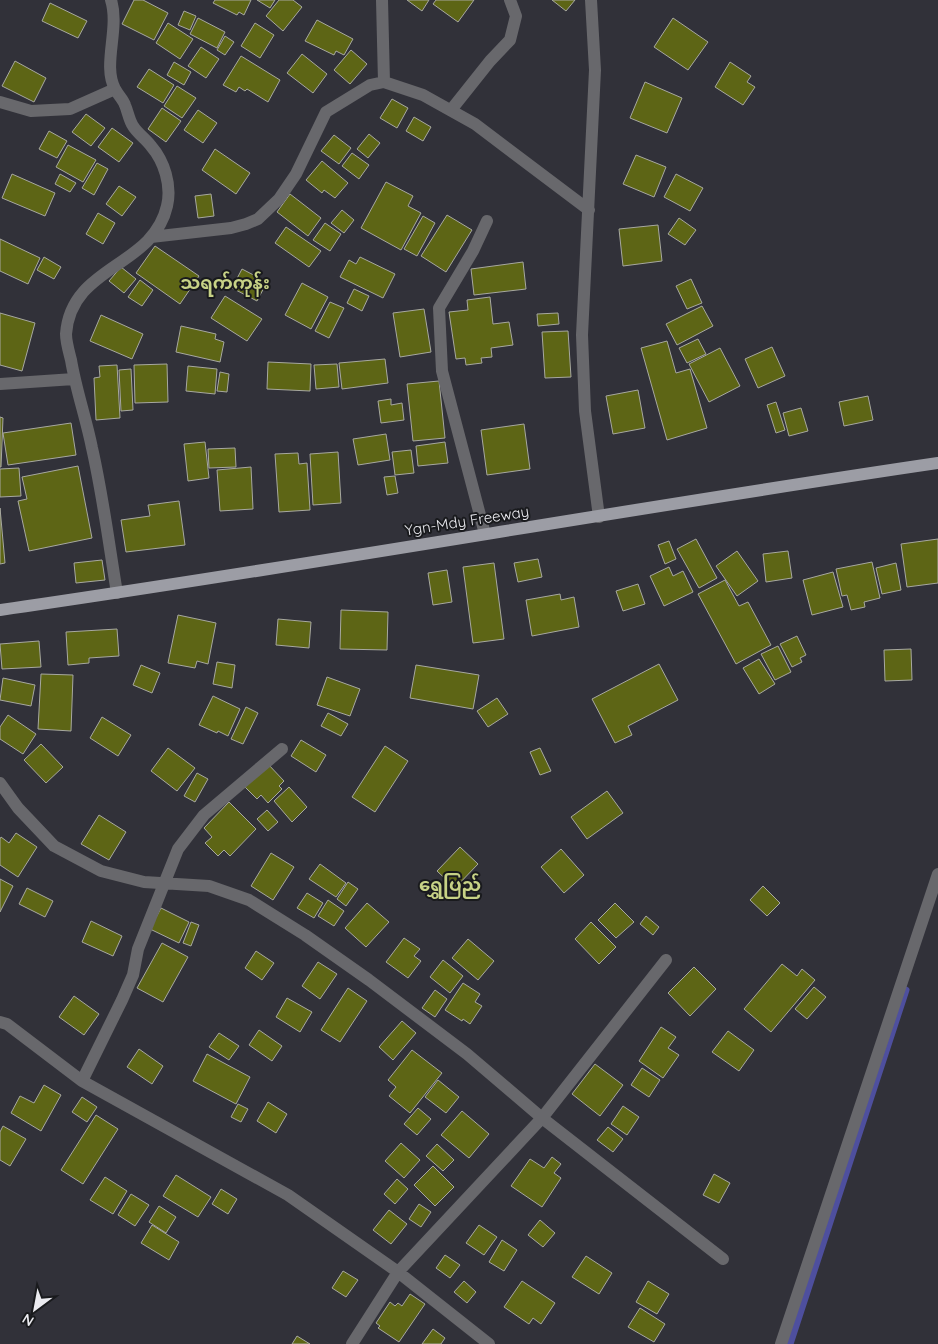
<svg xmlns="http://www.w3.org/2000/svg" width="938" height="1344" viewBox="0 0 938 1344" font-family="Quicksand,'Noto Sans Myanmar',sans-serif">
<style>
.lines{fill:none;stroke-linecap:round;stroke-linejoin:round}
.stream{stroke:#4e4f9e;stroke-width:7}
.building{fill:#5d6515;stroke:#a7a8a0}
.minor{stroke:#68686c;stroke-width:12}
.major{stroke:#9c9da5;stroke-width:12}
.labels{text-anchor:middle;stroke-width:4;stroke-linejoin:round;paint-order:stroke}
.street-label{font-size:15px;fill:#ebebf0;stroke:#191a1d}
.quarter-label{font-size:18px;font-weight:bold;fill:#c7d286;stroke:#191a1d}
</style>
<rect width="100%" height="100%" fill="#313139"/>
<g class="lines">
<path class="stream" d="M790,1344L906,990"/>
</g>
<path class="building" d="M134,0H143L168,13L154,40L122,24Z
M215,0H251L244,15L239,12L237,15L213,3Z
M257,0H275L270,8Z
M279,0H293L302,7L283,31L266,16Z
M407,0H429L422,11Z
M436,0H474L458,22L433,4Z
M552,0H575L566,11Z
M50,3L87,21L78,38L42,21Z
M184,11L196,16L190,30L178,25Z
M198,18L225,32L217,48L190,34Z
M673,18L708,42L688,70L654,47Z
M317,20L353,39L344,55L336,51L334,55L305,41Z
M168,23L193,39L180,59L156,43Z
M255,23L274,35L260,58L241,46Z
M225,36L234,42L225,55L217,50Z
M201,47L219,59L206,78L188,66Z
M351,50L367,64L350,84L334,70Z
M302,54L327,74L313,93L287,73Z
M241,56L280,80L268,102L247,89L245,91L239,87L236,92L223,85Z
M15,61L46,78L34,102L2,86Z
M174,62L191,72L184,85L167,75Z
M730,62L751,76L747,82L755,87L743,105L715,87Z
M149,69L174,85L163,103L137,87Z
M645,82L682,98L667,133L630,118Z
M177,86L196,98L182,118L164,106Z
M392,99L408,108L397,128L380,118Z
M162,108L181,121L166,142L148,129Z
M198,110L217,123L203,143L184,130Z
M86,114L105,128L91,146L72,132Z
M414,117L431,127L423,141L406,131Z
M112,128L133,143L119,162L98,147Z
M49,131L67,141L57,158L39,149Z
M369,134L380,143L368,158L357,149Z
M334,135L351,148L339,164L321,151Z
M68,145L96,160L83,182L56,167Z
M215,149L250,173L236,194L202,170Z
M352,153L369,165L359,179L342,166Z
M636,155L666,167L654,197L623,184Z
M322,161L348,183L335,198L324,190L322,193L306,180Z
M97,163L108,169L94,195L82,188Z
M12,174L55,193L45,216L2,198Z
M60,174L76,183L70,192L55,184Z
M676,174L703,188L690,211L664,197Z
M386,182L413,196L408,206L421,213L401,250L361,228Z
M119,186L136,197L122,216L106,204Z
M211,194L214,216L198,218L195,196Z
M290,194L321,218L308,236L277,212Z
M342,210L354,220L344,233L331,223Z
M98,213L115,223L103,244L86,234Z
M447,215L472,230L446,272L421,256Z
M423,216L435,223L417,256L404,249Z
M679,218L696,230L685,245L668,234Z
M325,223L341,234L330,251L313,240Z
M658,225L662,261L623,266L619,229Z
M286,227L321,251L309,267L275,243Z
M0,239L40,258L28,284L0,271Z
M155,246L199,276L180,304L136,273Z
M44,257L61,267L54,279L37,270Z
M360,257L395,274L383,298L340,277L349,260L356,264Z
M523,262L526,289L474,295L471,269Z
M121,267L136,279L124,293L109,281Z
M242,269L267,282L257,301L232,288Z
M691,279L702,303L687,309L676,286Z
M140,280L153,290L142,306L128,297Z
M302,283L328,297L311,329L285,315Z
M354,289L369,296L362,311L347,303Z
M225,296L262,319L247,341L211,318Z
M490,297L493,324L509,322L513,345L491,348L492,357L481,358L482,363L466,365L465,358L456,359L449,312L468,310L467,300Z
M330,302L344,308L329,338L315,331Z
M702,306L713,326L677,345L666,324Z
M424,309L431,352L400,357L393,313Z
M0,313L35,323L22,371L0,365Z
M558,313L559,324L538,326L537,314Z
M101,315L143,334L132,359L90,341Z
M181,326L216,334L215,339L224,342L220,362L176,352Z
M568,331L571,377L545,378L542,332Z
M698,339L706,354L687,363L679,348Z
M667,341L676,373L690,369L707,428L667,440L641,348Z
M772,347L785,376L758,388L745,359Z
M720,348L740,386L709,402L689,364Z
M385,359L388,383L342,389L339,363Z
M268,362L311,364L310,391L267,389Z
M167,364L168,402L135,403L134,365Z
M337,364L339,387L316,389L314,365Z
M117,365L120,418L96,420L94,378L100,377L99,366Z
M188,366L217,369L215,394L186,391Z
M131,369L133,410L121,411L119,370Z
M220,372L229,374L227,392L217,391Z
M439,381L445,438L413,441L407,384Z
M638,390L645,428L613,434L606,396Z
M868,396L873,420L844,426L839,402Z
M391,399V405L402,403L404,420L381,423L378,401Z
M776,402L785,430L776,433L767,405Z
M801,408L808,431L789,436L783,413Z
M0,417L3,418L1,467H0Z
M71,423L76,455L8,465L3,433Z
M524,424L530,469L487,475L481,430Z
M386,434L390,460L358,465L353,439Z
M205,442L209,478L188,481L184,444Z
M445,442L448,463L418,466L416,446Z
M235,448L236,467L209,468L208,449Z
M411,450L414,473L395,475L392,452Z
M338,452L341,503L313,505L310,454Z
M298,453L299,464L307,463L310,510L279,512L275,454Z
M78,466L92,538L29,551L18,501L27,499L22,477Z
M251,467L253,509L220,511L217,470Z
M19,468L21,496L0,497V469Z
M395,476L398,493L387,495L384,477Z
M179,501L185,545L126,552L121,520L150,516L148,505Z
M0,508L5,563L0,564Z
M696,539L717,578L699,588L677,549Z
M938,539V583L907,587L901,544Z
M669,541L676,559L665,564L658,545Z
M737,551L758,581L737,596L716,566Z
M788,551L792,578L766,582L763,554Z
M538,559L542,577L518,582L514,563Z
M102,560L105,580L76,583L74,563Z
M872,562L880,598L864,602L865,607L851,610L847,595L842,596L836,569Z
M494,563L504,639L473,643L463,567Z
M896,563L901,590L882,594L876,568Z
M669,567L673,576L683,571L693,592L664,606L650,576Z
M447,570L452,602L433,605L428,573Z
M833,572L843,607L812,615L803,580Z
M725,580L739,606L748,602L771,645L736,664L698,594Z
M638,584L645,604L623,611L616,591Z
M560,594L561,600L574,597L579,627L532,636L526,600Z
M341,610L388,612L387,650L340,649Z
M178,615L216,623L208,664L197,661L195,668L168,663Z
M278,619L311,622L309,648L276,645Z
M117,629L119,656L89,658V663L68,665L66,632Z
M797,636L806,655L800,658L802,662L792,667L780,644Z
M39,641L41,667L2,669L0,644Z
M778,646L791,672L775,680L761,654Z
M911,649L912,680L885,681L884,650Z
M759,659L775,684L759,694L743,668Z
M217,662L235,665L232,688L213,684Z
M659,664L678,700L628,726L632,735L615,743L592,699Z
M141,665L160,673L152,693L133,685Z
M416,665L479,675L473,709L410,698Z
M41,674L73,675L71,731L38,729Z
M327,677L360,689L350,716L317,705Z
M3,678L35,685L31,706L0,700Z
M213,696L240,709L228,736L218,731L217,733L199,725Z
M497,698L508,714L488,727L477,711Z
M246,707L258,713L243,744L231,739Z
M328,713L348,724L341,736L321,726Z
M8,715L36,734L23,754L0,739V727Z
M102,717L131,735L118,756L90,738Z
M301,740L326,755L316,772L291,756Z
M41,744L63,767L46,783L24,760Z
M385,746L408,761L375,812L352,797Z
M168,748L195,768L177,791L151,771Z
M540,748L551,771L540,775L530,752Z
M267,763L284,781L279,786L282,789L268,803L261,795L257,799L244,786Z
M197,773L208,779L195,802L184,796Z
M289,787L307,807L292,822L274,801Z
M607,791L623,813L587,839L571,817Z
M229,802L256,829L230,856L224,850L218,856L205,843L212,837L204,828Z
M267,810L278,822L268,831L257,819Z
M99,815L126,832L109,860L81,844Z
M16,833L37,847L18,877L0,865V839L1,837L9,843Z
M460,847L478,864L455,888L437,871Z
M561,849L584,875L564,893L541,867Z
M271,853L294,867L273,900L251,886Z
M320,864L346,883L336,897L309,879Z
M0,879L13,886L0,912Z
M348,882L358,889L346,906L337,899Z
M763,886L780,903L767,916L750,900Z
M27,888L53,901L45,917L19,904Z
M307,893L323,903L314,918L297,908Z
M328,900L344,911L334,926L318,916Z
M367,903L389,922L366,947L345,928Z
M615,903L634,922L616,938L598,920Z
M161,908L189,922L179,943L150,929Z
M646,916L659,927L653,935L640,924Z
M91,921L122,936L113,956L82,942Z
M191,922L199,925L191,946L183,943Z
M591,922L616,947L599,964L575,939Z
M404,938L420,949L414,956L421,961L408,978L386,962Z
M468,939L494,961L478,980L452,958Z
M162,943L188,957L163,1002L137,988Z
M256,951L274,963L262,980L245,968Z
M443,960L463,976L450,993L430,977Z
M318,962L337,974L320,999L302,986Z
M782,964L797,976L802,969L815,980L771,1032L744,1009Z
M694,967L716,989L690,1016L668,993Z
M463,983L480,994L475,1002L482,1006L470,1024L463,1019L462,1021L445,1010Z
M814,987L826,997L807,1019L795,1009Z
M348,988L367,1001L340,1042L321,1030Z
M435,990L447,999L435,1017L422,1008Z
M74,996L99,1014L84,1035L59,1017Z
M287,998L312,1012L300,1032L276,1017Z
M402,1021L416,1033L393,1060L379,1047Z
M661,1027L676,1037L668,1048L679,1055L663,1078L639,1061Z
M259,1030L282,1046L272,1061L249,1045Z
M728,1031L754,1050L739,1071L712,1052Z
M219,1033L239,1046L229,1060L209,1047Z
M139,1049L163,1066L152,1084L127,1067Z
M412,1050L442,1073L410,1113L389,1096L396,1087L388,1080Z
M207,1054L250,1077L236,1104L193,1081Z
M595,1064L623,1085L600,1116L572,1094Z
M642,1068L660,1080L649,1097L631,1085Z
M438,1080L459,1097L446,1113L425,1097Z
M44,1085L61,1095L41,1131L11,1113L20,1096L34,1103Z
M82,1097L97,1107L87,1122L72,1112Z
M268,1102L287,1114L276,1133L257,1121Z
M238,1104L248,1109L241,1122L231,1117Z
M623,1106L639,1117L627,1135L611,1124Z
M418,1108L431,1119L417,1135L404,1124Z
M462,1111L489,1134L469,1158L441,1135Z
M96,1115L118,1129L83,1184L61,1170Z
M3,1126L26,1139L10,1166L0,1160V1132Z
M608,1127L623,1139L613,1152L597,1140Z
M401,1143L420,1160L404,1178L385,1161Z
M437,1144L454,1160L443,1171L426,1156Z
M552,1157L561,1164L554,1173L561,1178L542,1207L511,1186L530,1159L544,1168Z
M433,1166L454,1187L435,1206L414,1185Z
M714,1174L730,1183L719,1203L703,1195Z
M176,1175L211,1197L198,1217L163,1196Z
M105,1177L127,1191L113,1214L90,1200Z
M397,1179L408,1189L395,1204L384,1194Z
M221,1189L237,1199L228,1214L212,1204Z
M131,1194L149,1205L135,1226L118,1215Z
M419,1204L431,1212L421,1227L409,1219Z
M159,1206L176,1217L166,1233L149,1222Z
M389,1210L407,1224L391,1244L373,1230Z
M540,1220L555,1233L543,1247L528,1235Z
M152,1225L179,1242L169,1260L141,1243Z
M479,1225L497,1237L484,1255L466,1243Z
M502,1240L517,1250L504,1271L489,1262Z
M445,1255L460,1265L450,1278L436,1268Z
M586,1256L612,1273L599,1294L572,1277Z
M343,1271L358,1280L346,1297L332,1288Z
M464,1281L476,1292L467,1303L454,1292Z
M522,1281L555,1303L541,1324L533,1318L529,1324L504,1307Z
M648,1281L669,1294L657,1314L636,1302Z
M410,1294L425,1304L399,1342L378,1328L380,1326L376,1323L390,1302L395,1306L398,1303L402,1306Z
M640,1308L665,1324L654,1342L628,1327Z
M433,1329L445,1338L441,1344H422Z
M297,1336L310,1344H292Z"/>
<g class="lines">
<path class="minor" d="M111,0C120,29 102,65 115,89C118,95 123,99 125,105C128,112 129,120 133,126C137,133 146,139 151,146C164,161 172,185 167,206C153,268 71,265 66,334C66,342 69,352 71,360C76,390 86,418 92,448C103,496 109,545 117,593
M382,0L384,82
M591,0L595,70L582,335L585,411L599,517
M0,102L31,111L70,109L115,89
M451,110L490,61L510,40L516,16L510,0
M151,237L231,228L246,224L258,219L279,199L296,174L326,112L370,85L384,82L423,95L475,124L589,210
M0,384L74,379
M485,534L442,371L439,308L473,251L487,221
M282,749L204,815L178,849L138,949L133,975L122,1000L82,1081L288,1195L398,1272L489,1344
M0,783L18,808L54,846L101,871L144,882L209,886L249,900L305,935L369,980L467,1054L542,1118L723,1259
M0,1022L7,1024L82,1081
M352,1344L398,1272L542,1118L666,960
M781,1344L938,874"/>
<path class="major" d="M0,610C313,565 625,509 938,463"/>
</g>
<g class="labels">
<g class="street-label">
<text transform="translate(467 521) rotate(-9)" y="5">Ygn-Mdy Freeway</text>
</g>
<g class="quarter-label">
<text x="225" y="289">သရက်ကုန်း</text>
<text x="450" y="891">ရွှေပြည်</text>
</g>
</g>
<g transform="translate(35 1309) rotate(212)" stroke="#191a1d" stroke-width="4" paint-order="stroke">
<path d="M0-4L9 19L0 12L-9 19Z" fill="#ebebf0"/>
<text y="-8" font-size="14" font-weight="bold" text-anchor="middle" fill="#ebebf0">N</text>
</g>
</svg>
